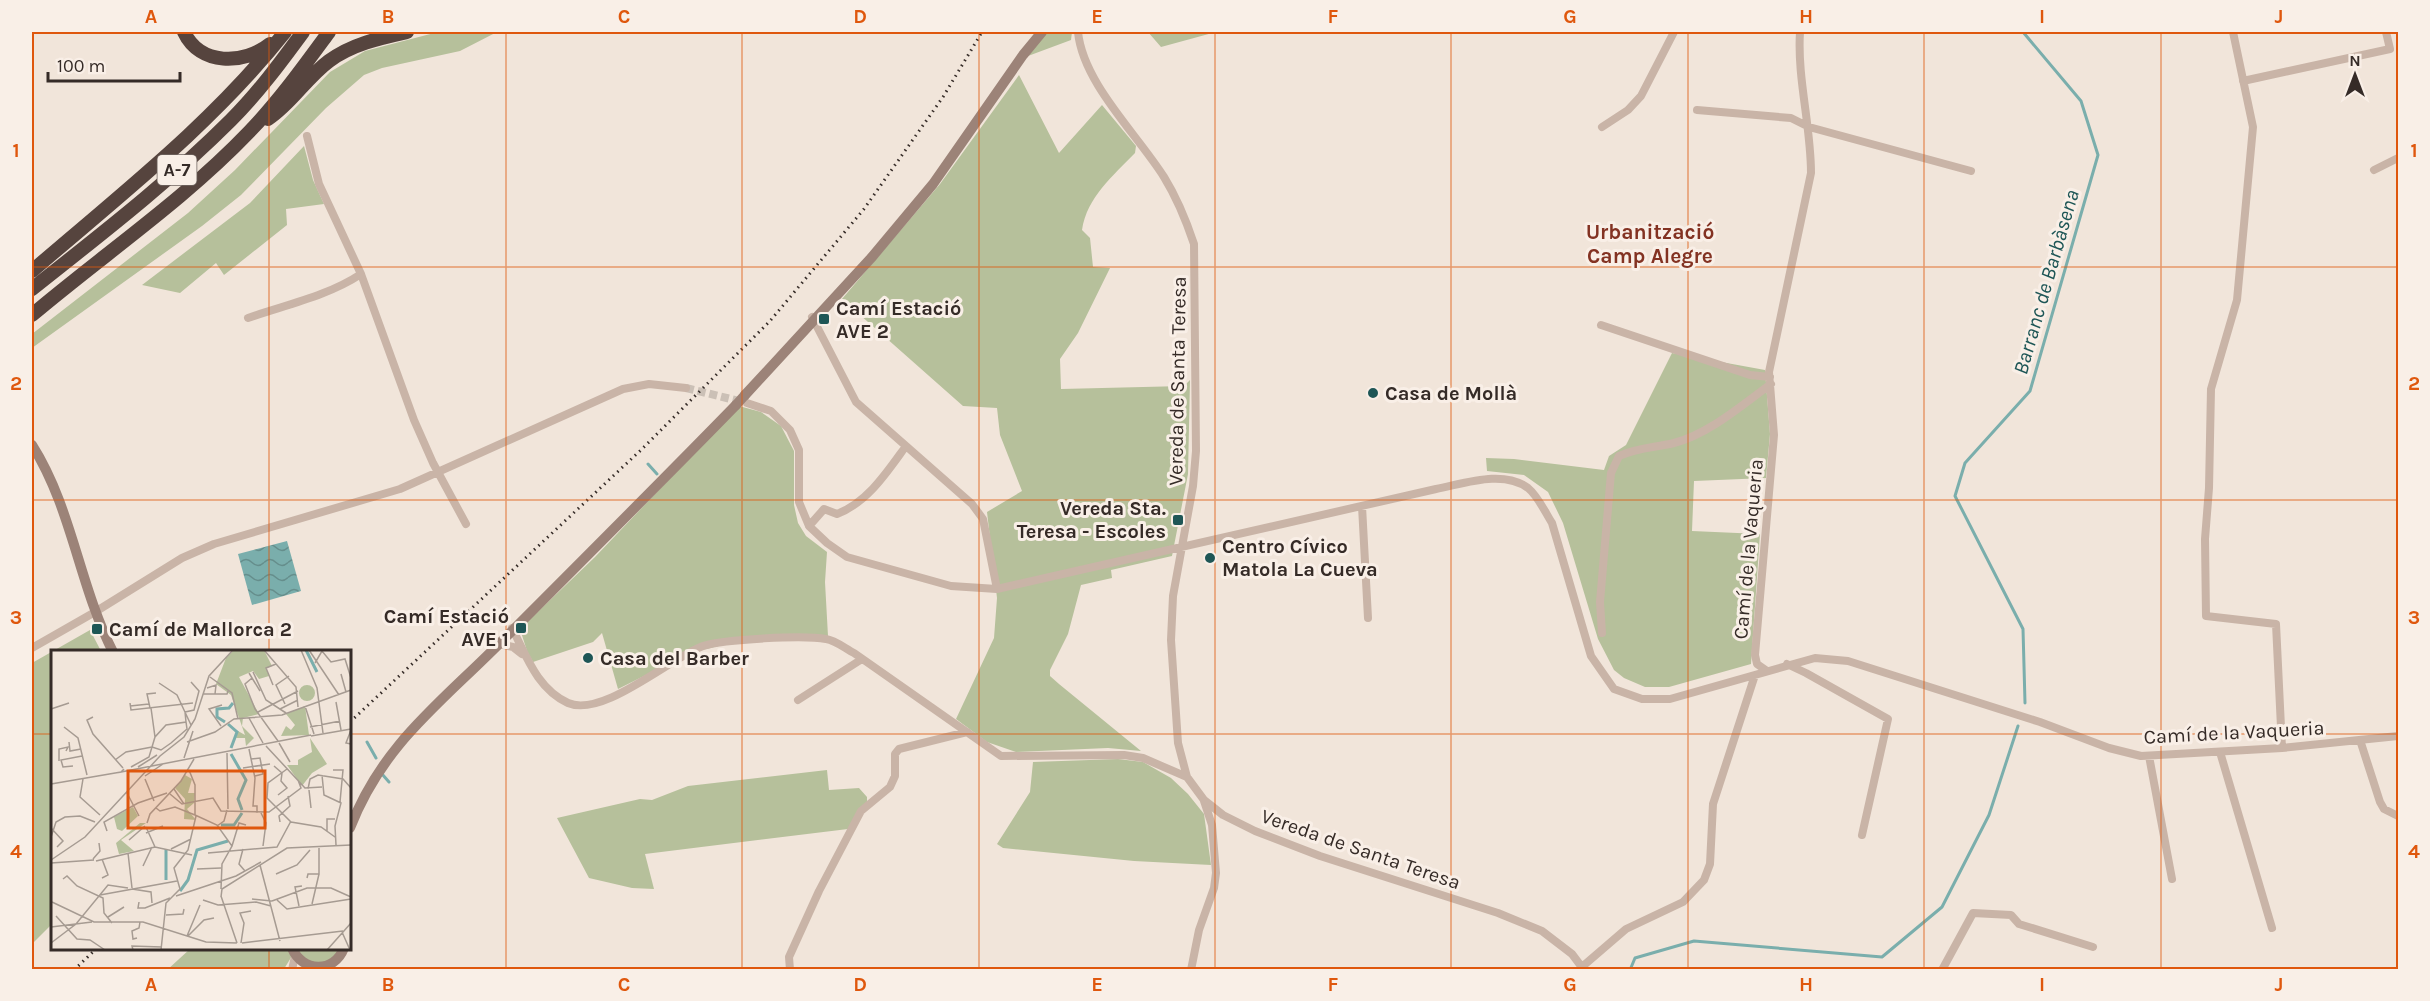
<svg xmlns="http://www.w3.org/2000/svg" width="2430" height="1001" viewBox="0 0 2430 1001" font-family="Karla,sans-serif">
<style>
.green{fill:#b6c09b}
.water{fill:url(#water-waves)}
.lines{fill:none;stroke-linecap:round;stroke-linejoin:round}
.stream{stroke:#7aaeac;stroke-width:3}
.street-tunnel{stroke:#cbc0b6;stroke-width:8;stroke-dasharray:8 4;stroke-linecap:butt}
.street{stroke:#c9b4a7;stroke-width:8}
.secondary{stroke:#9c8378;stroke-width:10}
.highway{stroke:#56443e;stroke-width:14}
.rail{stroke:#352b27;stroke-width:3;stroke-dasharray:1.5 4.5;stroke-linecap:butt}
.secondary-bridge{stroke:#9c8378;stroke-width:10}
.grid{fill:none;stroke:#df570d;stroke-width:1.5;stroke-opacity:0.55}
.poi-dot{fill:#1e5656;stroke:#f9efe7;stroke-width:2}
.labels{text-anchor:middle;stroke-width:6;stroke-linejoin:round;paint-order:stroke}
.shield{fill:#f9efe7;stroke:#706661;stroke-width:1.5}
.shield-label{font-size:18px;font-weight:bold;fill:#352b27}
.poi-label{font-size:20px;font-weight:bold;fill:#352b27;stroke:#f9efe7;text-anchor:start}
.street-label{font-size:20px;fill:#352b27;stroke:#f9efe7}
.neighbourhood-label{font-size:21px;font-weight:bold;fill:#833222;stroke:#f9efe7}
.water-label{font-size:21px;font-style:italic;fill:#1e5656;stroke:#f9efe7}
.inset-river{fill:none;stroke:#7aaeac;stroke-width:3}
.inset-road{fill:none;stroke:#a69b92;stroke-width:1.5}
.view{fill:#df570d;fill-opacity:0.15;stroke:#df570d;stroke-width:3}
.inset-edge{fill:none;stroke:#352b27;stroke-width:3}
.neatline{fill:none;stroke:#df570d;stroke-width:2}
.grid-label{font-size:20px;text-anchor:middle;font-weight:bold;fill:#df570d}
</style>
<defs>
<pattern id="water-waves" width="16" height="10" patternUnits="userSpaceOnUse" patternTransform="scale(1.5)"><rect width="16" height="10" fill="#7aaeac"/><path d="M0 5q4-4 8 0t8 0" fill="none" stroke="#658e8c"/></pattern>
</defs>
<rect width="100%" height="100%" fill="#f1e5da"/>
<path class="green" d="M438,32H497L460,51L382,68L364,75L326,108L241,195L202,226L32,348V334L188,213L235,170L330,72L365,51Z
M1046,32H1072L1071,40L1028,56Z
M1148,32H1216L1161,47Z
M1019,75L1059,153L1102,105L1136,146L1135,153C1113,176 1087,197 1082,230L1090,238L1093,267L1110,268L1078,333L1060,359L1061,389L1184,386L1190,380L1188,474L1172,556L1111,570L1112,578L1081,585L1068,634L1050,670V676L1059,684L1141,751L1108,748L1016,752L987,742L956,719L994,638L997,598L987,512L1022,491L1000,435L997,408L963,406L842,299L940,184Z
M304,146L313,180L324,204L286,209L287,225L224,275L216,263L180,293L142,285L250,203Z
M1672,353L1765,370L1770,434L1766,478L1694,481L1692,531L1760,534L1751,664L1669,687H1645L1624,678L1614,670L1598,639L1563,523L1548,492L1524,475L1487,471L1486,458L1514,459L1604,470L1609,456L1626,445Z
M739,406L761,412L781,426L794,451V505L798,523L806,536L827,552L825,582L828,636L735,642L690,653L618,689L602,633L593,642L533,662L527,651L520,629L595,557Z
M90,630L101,651L52,652V924L32,944V663Z
M1118,759L1143,762L1171,778L1188,794L1204,814L1211,865L1134,861L1003,848L997,844L1030,792L1033,762Z
M827,770L829,790L859,788L867,797V803L848,829L645,854L654,889L632,888L589,878L557,818L640,799L652,800L688,786Z
M190,949H290L292,956L284,969L167,970Z
M294,949H342L332,961L311,964Z"/>
<path class="water" d="M287,541L301,591L252,605L238,554Z"/>
<g class="lines">
<path class="stream" d="M2023,32L2081,101L2098,155L2030,391L1965,463L1955,496L2023,629L2025,703
M648,464L657,474
M367,742L376,758
M382,774L389,782
M1630,970L1635,958L1694,941L1882,957L1942,907L1989,815L2018,726"/>
<path class="street-tunnel" d="M686,388L743,402"/>
<path class="street" d="M1078,32C1083,83 1137,134 1164,177C1177,198 1186,220 1194,244L1196,451L1193,486L1173,596L1171,640L1178,743L1187,777L1204,800L1223,815L1255,831L1320,856L1498,913L1542,931L1572,954L1584,970
M2233,32L2253,127L2237,300L2211,389L2209,488L2205,539L2206,616L2276,624L2282,748
M2243,81L2390,49L2386,32
M1697,110L1791,118L1809,127L1971,171
M1602,127L1628,110L1641,96L1674,32
M307,136L319,184L361,274L414,420L433,463L466,524
M2374,170L2398,158
M812,317L856,402L972,504L983,519L997,589
M248,318C285,305 328,296 361,274
M1601,325L1750,375L1770,377
M747,403L771,411L790,430L799,450V502L809,526L827,543L847,557L951,586L997,589L1436,489C1463,484 1503,469 1528,488C1538,496 1545,512 1552,523L1591,656L1614,689L1642,699H1670L1815,658L1848,661L2040,722L2109,748L2141,756L2282,748L2398,736
M1362,506L1368,618
M809,526L824,509L837,514C868,502 887,472 906,446
M512,628C526,655 537,689 568,703C603,718 670,658 703,646C724,639 804,635 826,639C835,640 846,649 854,653L1001,756L1124,755L1143,758L1187,777
M1602,633L1600,602L1611,473L1619,456C1640,447 1653,448 1674,443C1709,434 1742,405 1771,384
M499,644L513,647L522,654
M32,648L95,612L182,558L214,544L400,489L623,389L649,384L686,388
M1787,664L1806,673L1888,719L1862,835
M1767,671L1757,664L1755,655L1774,435L1769,372L1811,173C1811,126 1797,78 1800,32
M798,700L862,659
M2360,740L2380,802L2384,809L2398,816
M2220,752L2272,928
M2149,756L2172,879
M292,970L295,956
M790,970L789,957L819,891L861,811L890,787L895,776V754L899,749L967,732
M1191,970L1199,930L1214,888L1216,873L1212,825L1204,801
M1583,970V966L1626,929L1683,902L1704,880L1710,864L1713,804L1755,675
M1942,970L1973,913L2011,915L2019,924L2093,947"/>
<path class="secondary" d="M745,395L872,257L933,184L1023,55L1042,32
M32,445C72,508 79,585 113,652
M350,828C383,743 442,702 503,640C581,562 659,484 736,405
M292,948C302,972 334,974 344,948"/>
<path class="highway" d="M184,32C200,66 244,65 270,44
M268,119C292,103 306,78 329,61C352,44 380,38 407,32
M32,271C120,195 212,124 285,32
M32,289C100,235 169,182 231,120C258,93 281,62 303,32
M32,315C104,254 183,201 249,132C279,101 304,66 329,32"/>
<path class="rail" d="M350,722L642,449L770,321L864,209L943,97L982,32
M74,970L97,948"/>
<path class="secondary-bridge" d="M736,405L745,395"/>
</g>
<path class="grid" d="M269,32V652M506,32V970M742,32V970M979,32V970M1215,32V970M1451,32V970M1688,32V970M1924,32V970M2161,32V970M32,267H2398M32,500H2398M32,734H52M350,734H2398M269,948V970"/>
<g class="poi-dot">
<rect x="818" y="313" width="12" height="12" rx="3"/>
<circle cx="1373" cy="393" r="6"/>
<rect x="1172" y="514" width="12" height="12" rx="3"/>
<circle cx="1210" cy="558" r="6"/>
<rect x="515" y="622" width="12" height="12" rx="3"/>
<rect x="91" y="623" width="12" height="12" rx="3"/>
<circle cx="588" cy="658" r="6"/>
</g>
<g class="labels">
<rect class="shield" x="157.5" y="155" width="39" height="30" rx="4.5"/>
<g class="shield-label">
<text x="177" y="176">A-7</text>
</g>
<g class="poi-label">
<text x="836" y="315">Camí Estació<tspan x="836" dy="23">AVE 2</tspan></text>
<text x="1385" y="400">Casa de Mollà</text>
<text x="1166" y="515" text-anchor="end">Vereda Sta.<tspan x="1166" dy="23">Teresa - Escoles</tspan></text>
<text x="1222" y="553">Centro Cívico<tspan x="1222" dy="23">Matola La Cueva</tspan></text>
<text x="509" y="623" text-anchor="end">Camí Estació<tspan x="509" dy="23">AVE 1</tspan></text>
<text x="109" y="636">Camí de Mallorca 2</text>
<text x="600" y="665">Casa del Barber</text>
</g>
<g class="street-label">
<text transform="translate(1177 381) rotate(-89)" y="7">Vereda de Santa Teresa</text>
<text transform="translate(1748 549) rotate(-85)" y="7">Camí de la Vaqueria</text>
<text transform="translate(2234 732) rotate(-3)" y="7">Camí de la Vaqueria</text>
<text transform="translate(1361 849) rotate(19)" y="7">Vereda de Santa Teresa</text>
</g>
<g class="neighbourhood-label">
<text x="1650" y="239">Urbanització<tspan x="1650" dy="24">Camp Alegre</tspan></text>
</g>
<g class="water-label">
<text transform="translate(2046 282) rotate(-74)" y="7">Barranc de Barbàsena</text>
</g>
</g>
<g transform="translate(51 650)">
<rect width="300" height="300" fill="#f1e5da"/>
<path d="M183,0H213L221,16L215,18L218,26L208,29L202,21L188,27L208,64L192,68L191,76L203,88L195,96L194,88H185L187,81L194,85L180,45L165,34L175,8ZM248 43a8 8 0 1 1 16 0a8 8 0 1 1-16 0ZM254,56L258,85L230,86L235,76L240,80L244,75L235,64ZM259,88L276,114L261,123L251,136L236,115H247V110L261,102ZM134,125L141,129L137,143H144L143,153L136,159L145,170L133,169L134,149L124,138ZM82,157L87,166L71,181L66,179L63,167ZM89,173H95L70,190L83,201L68,204L65,193Z" fill="#b6c09b"/>
<path class="inset-river" d="M255,0L266,22M174,72L166,67V59L178,58L182,53M177,74L186,82L180,98M180,104L195,130L187,149L191,160M170,175H183L191,163M115,199V230M129,241L137,230L146,200L177,191"/>
<path class="inset-road" d="M213,0L245,37L247,57M250,0L266,38L272,83M258,0L288,45M264,13L271,1L280,12L294,9L300,28M202,22L215,50L235,63M198,23L209,41M290,24L295,42M159,27L181,43L187,69M201,28L194,34L204,59L227,91M108,33L126,45L140,75M222,35L215,18L225,14M156,38L165,35L164,44M152,44H176L177,41M285,52L290,80M79,53L80,60L142,53M234,54L225,35L238,26M79,56L98,54M254,56L263,84M99,58L96,44L105,43M100,58L104,87M0,59L18,53M229,59L247,50M134,62L135,72L115,75L104,87L101,97L110,100L120,93L136,79L135,72M134,62L143,60L148,41L140,32M207,62L247,41M42,67L36,70L42,84L72,118M198,68L212,93M170,76L158,59L171,55M13,77L27,88L36,125M259,77L289,71M300,80L295,93L300,94M260,86L300,79M18,92L19,101L30,99M136,92L164,82L183,69L231,65L300,40M228,93L239,112M215,96L254,138L271,137M198,99L204,128L202,156H206V163M176,103L177,159M133,108L142,81M200,109L209,108L212,124L204,126M64,110L75,102L101,97M8,111V99L17,97L15,101M22,116L12,117L10,110L31,106M223,116L231,123L230,131L236,138L227,145M80,117L98,107L101,97M87,117L106,105M192,118L219,114M73,119L70,122L260,85M236,119L217,133L216,148L240,172L270,177L284,187M138,120L144,135V165L166,175L181,196L171,214L170,239M282,120H292L289,152M271,125L273,145L290,153L284,176L285,195M94,126L112,114M32,129L29,147L49,165M94,129L103,151M0,134L70,122M123,139L133,154M257,139L259,129L267,125L292,129L300,138M258,140L260,158M76,143L88,166M119,144L131,154L162,148L170,161L218,162L250,138L247,130M105,158L109,161L124,157L144,165M210,163L215,173L212,196M229,172L228,166L239,156L237,146M96,173L99,164L130,131L143,109M166,176L173,171L176,160M95,177L104,197M0,178L12,191L6,197M56,181L53,172L87,153L116,143M276,182V169H284M95,183L112,176M0,187L5,172L14,167L29,166L44,172M78,190L94,176M181,196L188,173L195,175M120,199L140,189M192,199L188,214L194,221M77,203L81,238M157,203L226,197L240,171M42,209L49,201L48,193M51,209L57,225L51,228M0,210L34,187L109,106L133,87L144,69L158,26L182,0M45,211L104,197L141,205M0,213L43,210M209,215L229,291M92,216L101,197M146,219L170,218M225,224L246,215L259,200M256,228L257,224H268V198M12,229L16,226L26,236L52,248L53,263L61,273M81,239L100,242L101,253M49,245L126,231M125,246L185,226L210,212M170,246L186,293M170,247L171,239L236,198L300,195M201,249L221,251M152,250L167,255L205,252L220,256M226,250L236,259L300,249M221,251L256,238H280L300,247M1,252L43,272H92L155,292L186,293M88,252L87,258H94L119,248M261,254L268,224M248,256L244,237L251,236M115,265L132,264L133,259M5,266L26,289L39,290L54,300M57,267L73,257M0,277L41,272M291,282L299,300M136,286L149,255M137,286L153,270L163,268M86,288L82,289L81,281L88,278L89,272M0,293L25,274L57,235L77,238M190,293L193,273L189,263L200,261M191,293L292,281M82,300L81,296L111,297M110,300L115,253L129,239L123,218L137,200L145,166M276,300L300,273"/>
<path class="view" d="M77,121H214V178H77Z"/>
<rect width="300" height="300" class="inset-edge"/>
</g>
<rect width="2430" height="1001" fill="none" stroke="#f9efe7" stroke-width="66"/>
<g transform="translate(2355 75)" stroke="#f9efe7" stroke-width="4.5" paint-order="stroke">
<path d="M0-4.5L10 22L0 15L-10 22Z" fill="#352b27"/>
<text y="-9" font-size="16" font-weight="bold" text-anchor="middle" fill="#352b27">N</text>
</g>
<path d="M48 72v9h132v-9" fill="none" stroke="#352b27" stroke-width="3"/>
<text x="57" y="72" font-size="18" fill="#352b27" stroke="#f9efe7" stroke-width="4.5" paint-order="stroke">100 m</text>
<rect x="33" y="33" width="2364" height="935" class="neatline"/>
<g class="grid-label">
<text x="151" y="23">A</text>
<text x="388" y="23">B</text>
<text x="624" y="23">C</text>
<text x="860" y="23">D</text>
<text x="1097" y="23">E</text>
<text x="1333" y="23">F</text>
<text x="1570" y="23">G</text>
<text x="1806" y="23">H</text>
<text x="2042" y="23">I</text>
<text x="2279" y="23">J</text>
<text x="16" y="157">1</text>
<text x="2414" y="157">1</text>
<text x="16" y="390">2</text>
<text x="2414" y="390">2</text>
<text x="16" y="624">3</text>
<text x="2414" y="624">3</text>
<text x="16" y="858">4</text>
<text x="2414" y="858">4</text>
<text x="151" y="991">A</text>
<text x="388" y="991">B</text>
<text x="624" y="991">C</text>
<text x="860" y="991">D</text>
<text x="1097" y="991">E</text>
<text x="1333" y="991">F</text>
<text x="1570" y="991">G</text>
<text x="1806" y="991">H</text>
<text x="2042" y="991">I</text>
<text x="2279" y="991">J</text>
</g>
</svg>
